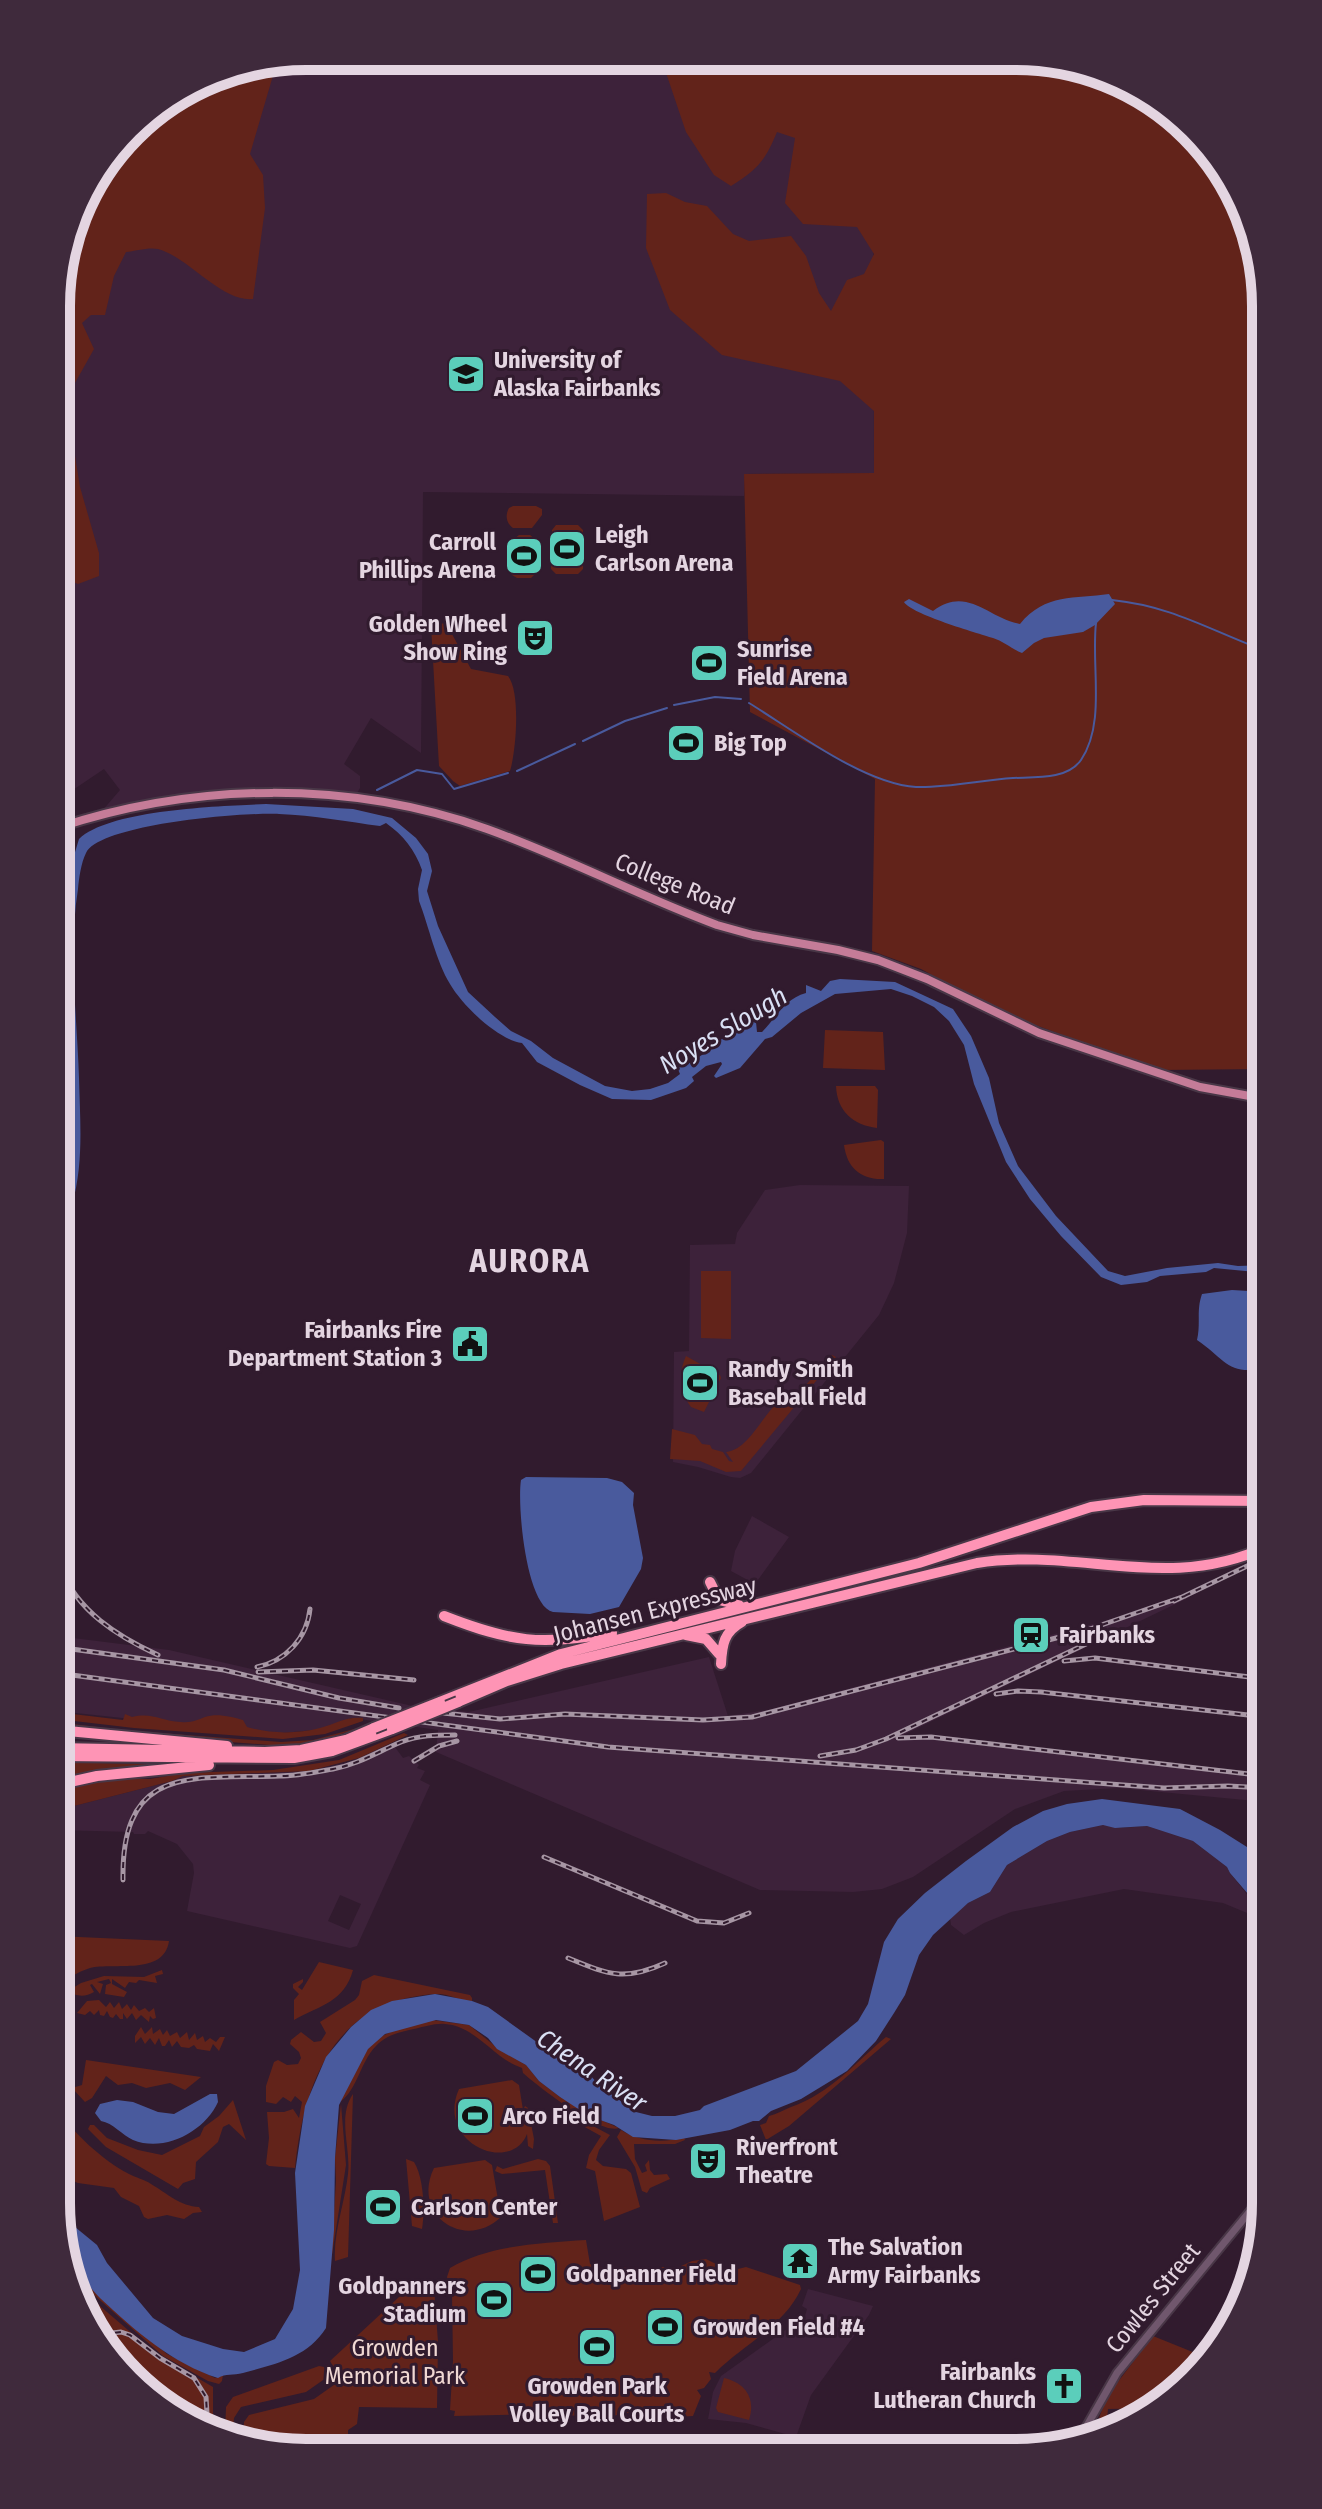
<svg xmlns="http://www.w3.org/2000/svg" width="1322" height="2509" viewBox="0 0 1322 2509" font-family="'Fira Sans Condensed',sans-serif">
<style>
.built{fill:#3d223a;fill-rule:evenodd}
.green{fill:#62231a}
.water{fill:#495a9d}
.lines{fill:none;stroke-linecap:round;stroke-linejoin:round}
.stream{stroke:#495a9d;stroke-width:2}
.secondary-casing{stroke:#493747;stroke-width:11}
.primary-casing{stroke:#493747;stroke-width:12}
.highway-casing{stroke:#493747;stroke-width:14}
.secondary{stroke:#70576d;stroke-width:7}
.primary{stroke:#c57c98;stroke-width:8}
.highway{stroke:#fe94b5;stroke-width:10}
.rail-casing{stroke:#a796a4;stroke-width:5}
.rail{stroke:#311b2e;stroke-width:2;stroke-dasharray:6;stroke-linecap:butt}
.highway-bridge-casing{stroke:#493747;stroke-width:14;stroke-linecap:butt}
.highway-bridge{stroke:#fe94b5;stroke-width:10}
.labels{text-anchor:middle;stroke-width:6;stroke-linejoin:round;paint-order:stroke}
.poi-label{font-size:24px;font-weight:bold;fill:#e4d5e1;stroke:#311b2e;text-anchor:start}
.street-label{font-size:24px;fill:#e4d5e1;stroke:#311b2e}
.park-label{font-size:24px;fill:#f0d8d3;stroke:#311b2e}
.water-label{font-size:26px;font-style:italic;fill:#dae0f4;stroke:#311b2e}
.district-label{font-size:32px;font-weight:bold;letter-spacing:2px;fill:#e4d5e1;stroke:#311b2e}
.rim{fill:none;stroke:#e4d5e1;stroke-width:10}
</style>
<rect width="100%" height="100%" fill="#311b2e"/>
<path class="built" d="M306,56L873,60L874,473L745,474L744,496L423,492L421,753L371,718L344,764L360,776V788L356,795L161,799L102,811L120,790L104,769L58,800V274L82,195L141,118L211,75Z
M800,1185L909,1186L907,1233L894,1283L879,1315L751,1473L740,1478L731,1477L698,1467L673,1462L674,1352L689,1351L690,1245L735,1244L737,1233L765,1190Z
M752,1516L789,1537L755,1584L731,1571L735,1551Z
M1188,1592L1190,1597L901,1736L1266,1777V1802L1119,1788L1064,1791L1015,1809L913,1877L882,1889L853,1892L760,1890L436,1752L438,1730L352,1718L325,1729L272,1734L57,1711V1636L169,1650L417,1707L469,1712L709,1657L728,1716L768,1710L1123,1616Z
M392,1743L403,1758L409,1756L419,1765L417,1768L425,1771L420,1780L430,1785L357,1946L350,1948L187,1911L194,1873L193,1864L177,1844L148,1831L145,1834H134L133,1832L56,1830L58,1810L172,1781L182,1776L309,1771L349,1762ZM340,1895L361,1904L349,1930L328,1921Z
M1103,1825L1121,1828L1147,1826L1193,1841L1227,1867L1230,1873L1258,1908L1252,1915L1223,1903L1124,1889L1011,1912L984,1923L964,1935L951,1925L950,1917L968,1903L990,1892L1007,1865L1047,1841L1070,1832Z
M808,2289L873,2306L869,2315L811,2395L796,2437L746,2423L708,2419L713,2392L721,2376L805,2316L807,2309L802,2306Z"/>
<path class="green" d="M661,58L1064,61L1180,118L1253,226L1266,306V1069L1159,1070L1002,1013L921,969L872,951L875,779L750,712L744,474L874,473V411L840,381L722,355L670,310L646,248L647,194L666,193L685,202L707,206L733,234L749,241L791,236L806,256L819,293L831,311L847,280L864,274L874,254L857,227L803,224L785,203L795,138L777,132C765,161 758,169 731,186L714,175L686,132Z
M277,62L250,154L263,175L265,208L253,299C221,302 190,258 158,249C149,247 135,251 126,252L114,276L105,315H91L82,323L94,349L71,390V431L80,487L99,553V576L78,584L58,576V274L82,195L141,118L211,75Z
M513,506H536L542,509V515L532,528H513C506,523 505,515 509,508Z
M556,525H578L583,530V569L578,574H556L551,569L552,530Z
M519,535H530L536,540V573L531,578H517L512,575L510,542Z
M446,623L471,669L508,676C521,692 516,752 510,771L460,786L453,781L439,766L431,625Z
M699,647H719V680H699Z
M825,1030L883,1032L885,1070L823,1068Z
M836,1086H875L878,1090L877,1128C853,1125 837,1111 836,1086Z
M881,1140L884,1142V1179C861,1180 847,1168 844,1145Z
M701,1271H731V1339L701,1338Z
M832,1355L836,1357L741,1471L726,1472L700,1461L670,1459L672,1429L695,1435L702,1444L710,1445L712,1449L723,1452L729,1461L733,1462L726,1452C748,1450 761,1418 777,1403H784L786,1397L799,1393Z
M686,1356L720,1375L721,1378L704,1412L691,1407C680,1392 678,1373 686,1356Z
M57,1696L60,1698L59,1708L64,1713L123,1720L125,1714L132,1717C153,1712 160,1721 181,1722C192,1723 197,1720 205,1717C217,1713 232,1717 243,1720L247,1727C271,1734 296,1734 320,1728C335,1724 347,1716 363,1718V1721L325,1734L283,1739L134,1728L57,1719Z
M57,1722L121,1730L281,1742L313,1740L365,1726L317,1742L283,1746L123,1734L57,1725Z
M404,1733L408,1735L359,1758L309,1771L183,1776L172,1781L70,1807L56,1801V1794L65,1793L69,1788L86,1783L114,1779H150L185,1773L273,1770L339,1760Z
M56,1762L178,1765L56,1776Z
M56,1936L169,1941C164,1976 114,1962 90,1968C77,1972 67,1979 56,1987Z
M319,1962L353,1970C344,2002 321,2005 294,2020V2000L299,1994L293,1988V1984L303,1979V1982L298,1987L302,1990Z
M162,1970L163,1974L155,1976L157,1983L139,1980L136,1983L129,1982L125,1988L112,1979V1984L127,1992L124,1997L105,1994L106,1985L111,1983L109,1979L97,1982L103,1984L100,1994L92,1984L90,1985L94,1992C86,1997 76,1997 68,1991L81,1983L104,1976L144,1977Z
M374,1975L470,1995L472,1998V2001C459,2001 448,1993 436,1994C335,2000 304,2080 295,2168L269,2166L266,2164L269,2138L267,2112H284L293,2109L299,2118L302,2102L295,2096L291,2102L283,2097L276,2104L266,2102V2086L274,2062L278,2060L287,2065L298,2064L301,2058L299,2052L290,2044L291,2040L301,2032L314,2042L321,2041L326,2033L320,2022L355,2000L359,1995L362,1981Z
M99,2000L106,2007L110,2002L114,2008L119,2002L122,2009L127,2004L131,2010L134,2005L139,2011L145,2008L149,2012L154,2008L156,2018L153,2019L150,2016L149,2022L141,2015L136,2020L132,2013L127,2019L123,2013V2019H120L116,2014L113,2018L110,2017L107,2011L104,2016L100,2015L99,2010L94,2015L90,2011L85,2015L77,2013L87,2001Z
M432,2020L469,2025L500,2050L526,2065L539,2081L560,2097L592,2116L619,2128C600,2135 539,2087 523,2073L522,2068C494,2059 476,2026 445,2024C435,2023 424,2027 414,2029C400,2032 386,2035 376,2046C360,2062 358,2089 340,2102L368,2048L380,2037L393,2031Z
M141,2027L145,2034L152,2027L153,2034L160,2029L163,2035L167,2030L170,2036L177,2032L180,2038L187,2032L189,2040L195,2033L197,2040L203,2036L205,2042L210,2038L216,2042L220,2037H225L219,2051L213,2044L210,2051L197,2049L194,2045L189,2048L181,2047L177,2041L172,2047L169,2040L165,2046H162L159,2038L155,2045L150,2038L145,2044L141,2037L135,2043V2036Z
M886,2037L891,2039L789,2126L766,2140L760,2125L766,2123L769,2116C777,2114 783,2110 791,2107C831,2093 857,2061 886,2037Z
M86,2060L201,2077L185,2090L170,2083L146,2088L132,2083L118,2085L106,2076L92,2098L85,2102L72,2088L82,2085Z
M512,2080L519,2085L523,2110L525,2106L528,2108L534,2139L533,2149L528,2146L527,2134C511,2175 435,2143 459,2089Z
M353,2094L348,2257L335,2261C333,2233 345,2202 348,2174C351,2148 337,2117 353,2094Z
M233,2100L246,2140L229,2124L223,2127L218,2142L196,2162L195,2179L183,2183L178,2189L106,2147L88,2129L90,2125H94L107,2138L138,2150L162,2155L200,2136L204,2127L219,2116Z
M341,2104L346,2165L331,2261L336,2181L335,2158Z
M56,2109C75,2134 102,2160 129,2174C136,2178 144,2179 151,2184C168,2194 180,2206 199,2207L202,2212L193,2213L184,2219L167,2215L148,2219L144,2217L139,2206L121,2197L114,2188L78,2183L63,2177L59,2180L60,2186C68,2193 76,2196 75,2209L70,2211L56,2198Z
M561,2109L610,2135L599,2150L596,2160L603,2166L626,2169L631,2173L640,2207L604,2221L595,2171L586,2168L589,2155L601,2136L563,2115Z
M621,2130C638,2141 664,2144 684,2137L685,2140L675,2144H634L635,2159L642,2173L647,2171L645,2165L649,2160L650,2170L654,2175L667,2174L670,2179L650,2188L647,2193L642,2191L635,2167L617,2137Z
M406,2159L414,2162C424,2178 425,2211 422,2229L412,2226Z
M538,2159L546,2161L550,2166L558,2223H553L545,2170L502,2174L495,2171L497,2166L503,2169Z
M485,2160L492,2165L501,2217C464,2252 411,2214 434,2168Z
M586,2240L590,2264L601,2267H679L692,2261L706,2259L730,2271L746,2267L800,2285L801,2289C784,2326 743,2345 715,2373L709,2372L711,2379L704,2388L697,2390L701,2396L693,2416C665,2419 639,2406 611,2417L607,2415L600,2417L545,2414L454,2416L455,2411L450,2410L453,2361L452,2294L447,2277L450,2268C488,2245 542,2243 586,2240Z
M67,2271L83,2279L108,2305L167,2354L215,2378L223,2375L222,2381L219,2384L208,2381L163,2356Z
M424,2280L431,2281L434,2288L438,2342L437,2408L359,2407L357,2424L348,2430V2451H273L243,2442L244,2422L249,2415L314,2399L341,2380L330,2361L399,2297Z
M69,2281L83,2286L100,2306L156,2354L213,2387V2433L196,2427L142,2391Z
M1153,2336L1210,2359L1158,2408L1108,2409L1107,2419L1099,2418L1107,2396Z
M319,2366L324,2367L328,2374L326,2378L306,2392L241,2407L234,2418L232,2438L225,2436L226,2407L233,2397Z
M724,2378C746,2383 756,2399 749,2420L718,2412L716,2408Z"/>
<path class="water" d="M1109,594L1115,604L1095,625L1083,632L1044,638L1034,643L1022,653C1012,649 1003,641 993,638C977,633 911,614 904,602L909,599L933,611C967,585 988,618 1020,624C1045,593 1075,599 1109,594Z
M266,804L353,809L392,818L416,838L428,854L432,871L427,891L438,926L468,992L495,1017L511,1031L531,1041L553,1058L605,1086L632,1091L650,1089L668,1083L680,1074L677,1067H683L713,1048L741,1019L752,1017L756,1022L757,1032H762C777,1017 784,999 806,993V985L821,991L830,981L840,979L895,982L953,1009L971,1036L989,1078L999,1123L1018,1166L1056,1216L1108,1271L1125,1276L1167,1268L1218,1263L1238,1266L1266,1265V1273L1214,1268L1206,1272L1160,1276L1147,1282L1121,1285L1101,1277L1061,1236L1030,1199L1006,1162L974,1084L964,1045L949,1021L934,1007L912,996L891,989L835,994L801,1013L772,1037L765,1039L740,1068L716,1078L714,1076L722,1064L721,1062L706,1066L692,1077L694,1081L686,1088L651,1100L612,1099L580,1085L537,1062L522,1043C498,1040 462,1005 450,984C436,961 429,927 419,901L418,889L422,870C415,850 403,835 386,823L380,826C349,822 313,815 279,814C245,812 100,824 86,853C81,863 79,878 78,889C68,952 77,1015 79,1078C80,1121 84,1163 72,1205L66,1210L57,1225V1201L68,1160L59,954L66,882L79,839C110,809 223,806 266,804Z
M1232,1290L1266,1292V1368C1228,1376 1226,1360 1197,1340C1201,1323 1196,1311 1202,1294Z
M526,1477L607,1478L622,1482L634,1493L633,1505L643,1558L641,1569L619,1607L590,1614L553,1612C526,1606 517,1505 521,1480Z
M1102,1799L1180,1809L1220,1830L1266,1859V1915L1230,1873L1227,1867L1193,1841L1147,1826L1115,1828L1103,1825L1070,1832L1047,1841L1007,1865L990,1892L968,1903L933,1935L919,1955L905,1995L894,2013L876,2041L847,2071L801,2099L771,2111L759,2121H753L730,2130L676,2140L633,2137L614,2125L589,2116L560,2097L539,2081L526,2065L497,2049L488,2038L469,2025L436,2020L385,2034L368,2049L339,2105L335,2158L334,2230L326,2328C307,2358 275,2364 243,2373C233,2376 226,2373 218,2378C173,2364 134,2330 100,2298C89,2287 83,2275 67,2271L58,2213L97,2245L107,2263L153,2318L182,2336L223,2349L244,2352L275,2339L293,2309L300,2270L295,2173L305,2106L326,2057L351,2027L371,2010L392,2001L435,1994L472,2001L488,2007L570,2066L587,2072L601,2087L636,2112L652,2116H675L700,2110L704,2106L796,2071L858,2021L868,2004L884,1942L898,1919L925,1893L966,1861L1013,1827L1043,1811L1067,1804Z
M210,2094H217L218,2102C205,2131 165,2153 133,2140C122,2135 113,2123 101,2121L95,2113L100,2104L117,2100L133,2102L158,2112L174,2114Z"/>
<g class="lines">
<path class="stream" d="M1112,600C1170,606 1206,628 1258,648L1266,645
M749,703C793,730 864,784 916,787C949,788 981,780 1013,778C1035,777 1067,780 1081,760C1106,723 1091,666 1096,623
M674,705L715,697L741,699
M583,741L625,721L667,708
M517,771L575,744
M377,790L417,770L442,774L454,789L508,773
M1263,1239L1266,1203
M1260,1265L1263,1250"/>
<defs>
<path id="secondary" d="M1077,2443L1117,2373L1265,2193"/>
<path id="primary" d="M57,828C196,782 349,780 487,829C565,857 639,896 717,925L753,935L838,950L878,960L927,979L1039,1033L1200,1087L1266,1099"/>
<path id="highway" d="M710,1582L719,1600L739,1605
M444,1616C513,1643 539,1645 612,1633
M686,1635L706,1639L719,1654
M721,1664C722,1644 724,1632 742,1622
M440,1702L561,1654L919,1563L1091,1507L1144,1500L1266,1501
M458,1702L507,1681L561,1664L977,1563C1078,1547 1167,1593 1266,1547
M57,1730L227,1746
M56,1748L265,1752L301,1750L346,1740L374,1728
M56,1756L294,1758L332,1751L392,1729
M56,1785L97,1776L209,1765"/>
</defs>
<use href="#secondary" class="secondary-casing"/>
<use href="#primary" class="primary-casing"/>
<use href="#highway" class="highway-casing"/>
<use href="#secondary" class="secondary"/>
<use href="#primary" class="primary"/>
<use href="#highway" class="highway"/>
<defs>
<path id="rail" d="M57,1387L60,1567C77,1611 117,1636 158,1655
M1174,1601L1266,1557
M57,1647L224,1670L339,1698L399,1708
M1064,1661L1095,1658L1266,1679
M257,1667C286,1661 307,1638 310,1609
M258,1672L313,1670L414,1680
M57,1673L608,1747L1164,1788L1228,1786L1266,1788
M996,1694L1018,1691L1041,1692L1266,1717
M443,1713L500,1719L565,1714L703,1720L752,1717L1087,1630L1185,1596
M898,1738L931,1737L1266,1776
M820,1756L856,1750L886,1739L1109,1633
M414,1761L439,1746L457,1741
M544,1857L697,1921L724,1923L749,1913
M123,1880C121,1763 193,1779 279,1776C298,1776 316,1772 333,1769C359,1764 377,1752 401,1742C419,1735 436,1735 455,1735
M568,1958C607,1974 624,1982 665,1963
M69,2283L81,2300
M103,2334L121,2332L130,2335L160,2358L194,2378L206,2397L208,2431"/>
</defs>
<use href="#rail" class="rail-casing"/>
<use href="#rail" class="rail"/>
<defs>
<path id="highway-bridge" d="M374,1728L440,1702
M392,1729L458,1702"/>
</defs>
<use href="#highway-bridge" class="highway-bridge-casing"/>
<use href="#highway-bridge" class="highway-bridge"/>
</g>
<defs>
<symbol id="university-square" viewBox="-11 -11 22 22"><rect x="-9" y="-9" width="18" height="18" rx="4" fill="#5bcebb" stroke="#311b2e"/><path d="M0-5L7-2L0 1L-7-2ZM-4 1L0 2.5L4 1V4Q0 6-4 4Z" fill="#111"/></symbol>
<symbol id="stadium-square" viewBox="-11 -11 22 22"><rect x="-9" y="-9" width="18" height="18" rx="4" fill="#5bcebb" stroke="#311b2e"/><path d="M0-5a6.5 5 0 1 0 0 10a6.5 5 0 1 0 0-10ZM-3.5-1.8h7v3.6h-7Z" fill="#111"/></symbol>
<symbol id="theatre-square" viewBox="-11 -11 22 22"><rect x="-9" y="-9" width="18" height="18" rx="4" fill="#5bcebb" stroke="#311b2e"/><path d="M-5-5.5Q0-4 5-5.5V0Q5 5 0 6Q-5 5-5 0ZM-3.3-2.5H-1v1.5H-3.3ZM1-2.5H3.3v1.5H1ZM-2.8 1Q0 5.5 2.8 1Z" fill="#111"/></symbol>
<symbol id="civic-square" viewBox="-11 -11 22 22"><rect x="-9" y="-9" width="18" height="18" rx="4" fill="#5bcebb" stroke="#311b2e"/><path d="M-.6-6.5H3V-4.5H.6V-3L4-1V1h2V6H-6V1h2V-1L-.6-3ZM-1.2 2.5V6h2.4V2.5Z" fill="#111"/></symbol>
<symbol id="station-square" viewBox="-11 -11 22 22"><rect x="-9" y="-9" width="18" height="18" rx="4" fill="#5bcebb" stroke="#311b2e"/><path d="M-3-6H3Q5-6 5-4V2Q5 4 3 4L4.5 6H3L1.5 4h-3L-3 6H-4.5L-3 4Q-5 4-5 2V-4Q-5-6-3-6ZM-3.5-4v3h7v-3ZM-3.5 1v1.5H-2V1ZM2 1v1.5H3.5V1Z" fill="#111"/></symbol>
<symbol id="temple-square" viewBox="-11 -11 22 22"><rect x="-9" y="-9" width="18" height="18" rx="4" fill="#5bcebb" stroke="#311b2e"/><path d="M0-6L5-2H3V0L6.5 2.5H4V6H1.5V3h-3V6H-4V2.5H-6.5L-3 0V-2H-5Z" fill="#111"/></symbol>
<symbol id="church-square" viewBox="-11 -11 22 22"><rect x="-9" y="-9" width="18" height="18" rx="4" fill="#5bcebb" stroke="#311b2e"/><path d="M-1.2-6h2.4v3.5h3.3v2.4h-3.3V6h-2.4V-.1h-3.3v-2.4h3.3Z" fill="#111"/></symbol>
</defs>
<g fill-rule="evenodd">
<use href="#university-square" x="444" y="352" width="44" height="44"/>
<use href="#stadium-square" x="545" y="527" width="44" height="44"/>
<use href="#stadium-square" x="502" y="534" width="44" height="44"/>
<use href="#theatre-square" x="513" y="616" width="44" height="44"/>
<use href="#stadium-square" x="687" y="641" width="44" height="44"/>
<use href="#stadium-square" x="664" y="721" width="44" height="44"/>
<use href="#civic-square" x="448" y="1322" width="44" height="44"/>
<use href="#stadium-square" x="678" y="1361" width="44" height="44"/>
<use href="#station-square" x="1009" y="1613" width="44" height="44"/>
<use href="#stadium-square" x="453" y="2094" width="44" height="44"/>
<use href="#theatre-square" x="686" y="2139" width="44" height="44"/>
<use href="#stadium-square" x="361" y="2185" width="44" height="44"/>
<use href="#temple-square" x="778" y="2239" width="44" height="44"/>
<use href="#stadium-square" x="516" y="2252" width="44" height="44"/>
<use href="#stadium-square" x="472" y="2278" width="44" height="44"/>
<use href="#stadium-square" x="643" y="2305" width="44" height="44"/>
<use href="#stadium-square" x="575" y="2325" width="44" height="44"/>
<use href="#church-square" x="1042" y="2364" width="44" height="44"/>
</g>
<g class="labels">
<g class="poi-label">
<text x="494" y="368">University of<tspan x="494" dy="28">Alaska Fairbanks</tspan></text>
<text x="595" y="543">Leigh<tspan x="595" dy="28">Carlson Arena</tspan></text>
<text x="496" y="550" text-anchor="end">Carroll<tspan x="496" dy="28">Phillips Arena</tspan></text>
<text x="507" y="632" text-anchor="end">Golden Wheel<tspan x="507" dy="28">Show Ring</tspan></text>
<text x="737" y="657">Sunrise<tspan x="737" dy="28">Field Arena</tspan></text>
<text x="714" y="751">Big Top</text>
<text x="442" y="1338" text-anchor="end">Fairbanks Fire<tspan x="442" dy="28">Department Station 3</tspan></text>
<text x="728" y="1377">Randy Smith<tspan x="728" dy="28">Baseball Field</tspan></text>
<text x="1059" y="1643">Fairbanks</text>
<text x="503" y="2124">Arco Field</text>
<text x="736" y="2155">Riverfront<tspan x="736" dy="28">Theatre</tspan></text>
<text x="411" y="2215">Carlson Center</text>
<text x="828" y="2255">The Salvation<tspan x="828" dy="28">Army Fairbanks</tspan></text>
<text x="566" y="2282">Goldpanner Field</text>
<text x="466" y="2294" text-anchor="end">Goldpanners<tspan x="466" dy="28">Stadium</tspan></text>
<text x="693" y="2335">Growden Field #4</text>
<text x="1036" y="2380" text-anchor="end">Fairbanks<tspan x="1036" dy="28">Lutheran Church</tspan></text>
<text x="597" y="2394" text-anchor="middle">Growden Park<tspan x="597" dy="28">Volley Ball Courts</tspan></text>
</g>
<g class="street-label">
<text transform="translate(675 884) rotate(22)" y="8">College Road</text>
<text transform="translate(655 1610) rotate(-14)" y="8">Johansen Expressway</text>
<text transform="translate(1153 2298) rotate(-51)" y="8">Cowles Street</text>
</g>
<g class="park-label">
<text x="395" y="2356">Growden<tspan x="395" dy="28">Memorial Park</tspan></text>
</g>
<g class="water-label">
<text transform="translate(723 1030) rotate(-31)" y="9">Noyes Slough</text>
<text transform="translate(592 2070) rotate(34)" y="9">Chena River</text>
</g>
<g class="district-label">
<text x="530" y="1272">AURORA</text>
</g>
</g>
<path d="M0 0H1322V2509H0ZM306 70H1016A236 236 0 0 1 1252 306V2203A236 236 0 0 1 1016 2439H306A236 236 0 0 1 70 2203V306A236 236 0 0 1 306 70Z" fill="#3f2a3c" fill-rule="evenodd"/>
<path class="rim" d="M306 70H1016A236 236 0 0 1 1252 306V2203A236 236 0 0 1 1016 2439H306A236 236 0 0 1 70 2203V306A236 236 0 0 1 306 70Z"/>
</svg>
